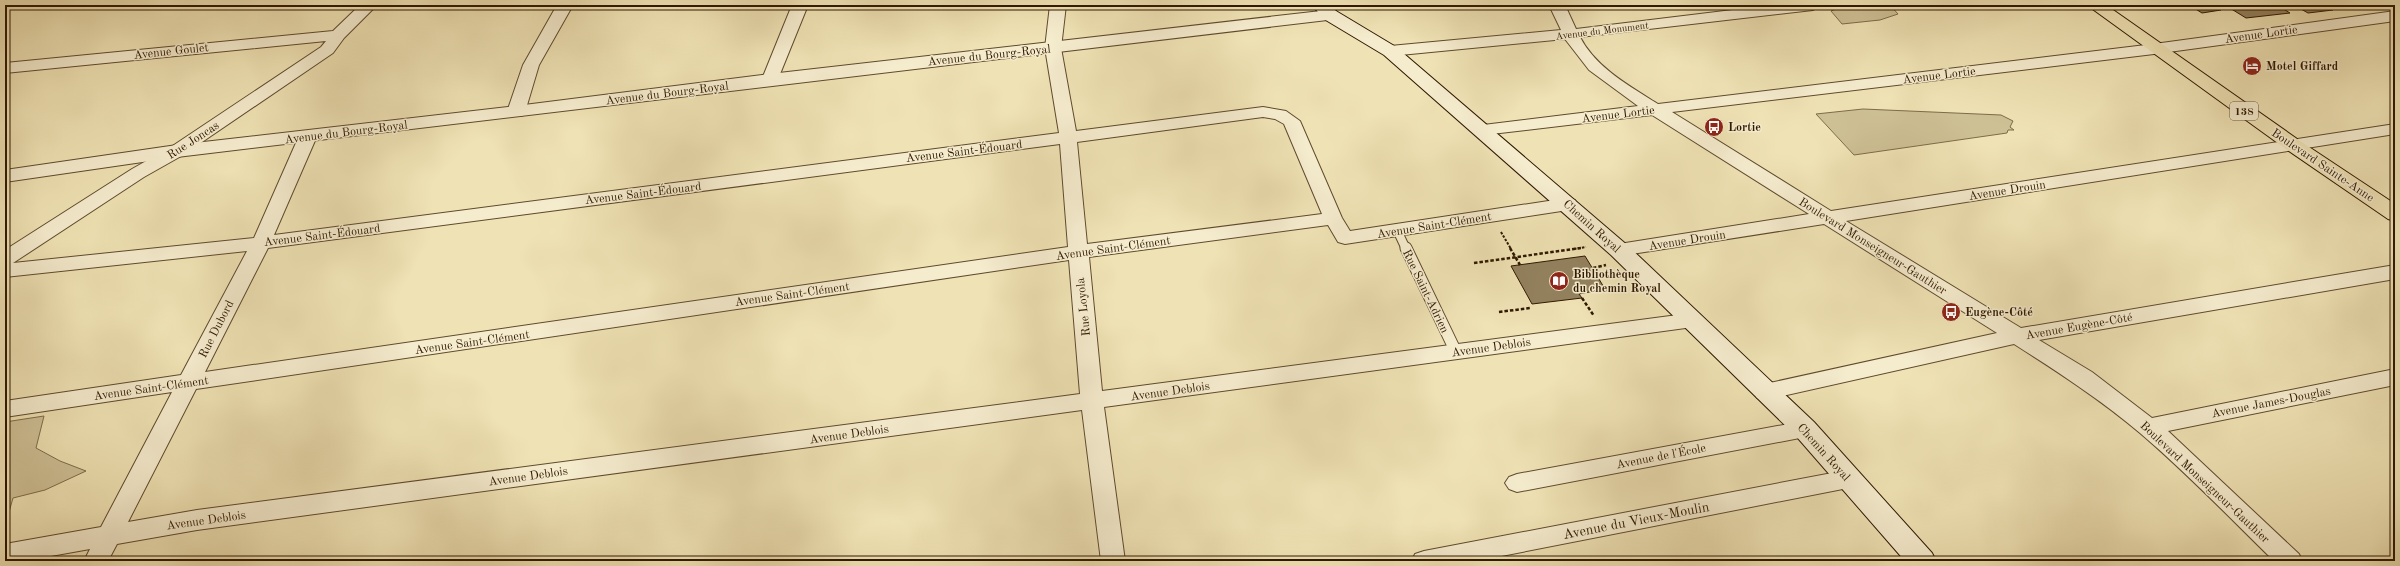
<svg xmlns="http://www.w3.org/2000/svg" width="2400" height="566" viewBox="0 0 2400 566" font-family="'Old Standard TT',serif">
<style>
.green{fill:#cec095;stroke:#7e6c4a}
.building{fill:#93815e;stroke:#2f1800}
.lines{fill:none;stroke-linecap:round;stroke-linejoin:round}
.service-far1-casing{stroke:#5f4a2d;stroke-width:10}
.service-casing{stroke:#5f4a2d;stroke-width:13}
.minor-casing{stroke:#5f4a2d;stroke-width:2}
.tertiary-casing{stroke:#5f4a2d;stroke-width:2}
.secondary-casing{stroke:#2f1800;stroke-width:2}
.primary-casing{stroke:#2f1800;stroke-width:2}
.path-far1{stroke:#2f1800;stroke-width:2;stroke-dasharray:2.5 1.5;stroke-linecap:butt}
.path{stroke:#2f1800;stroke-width:2.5;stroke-dasharray:3.5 2;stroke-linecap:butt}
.service-far1{stroke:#f5ecce;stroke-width:8}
.service{stroke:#f5ecce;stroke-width:11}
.minor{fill:#f5ecce;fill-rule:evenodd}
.tertiary{fill:#f5ecce;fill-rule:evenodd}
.secondary{fill:#f5ecce;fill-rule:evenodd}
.primary{fill:#efe2b4;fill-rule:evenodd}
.labels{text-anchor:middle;stroke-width:3;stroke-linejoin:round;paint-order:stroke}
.far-street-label{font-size:10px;fill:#2f1800;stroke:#f5ecce}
.shield{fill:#f5ecce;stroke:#6a583e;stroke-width:1}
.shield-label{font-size:11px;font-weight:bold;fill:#2f1800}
.street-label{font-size:12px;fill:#2f1800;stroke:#f5ecce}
.poi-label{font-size:12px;font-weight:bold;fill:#2f1800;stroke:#f5ecce;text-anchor:start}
.near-street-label{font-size:14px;fill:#2f1800;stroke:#f5ecce}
</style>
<rect width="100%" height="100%" fill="#efe2b4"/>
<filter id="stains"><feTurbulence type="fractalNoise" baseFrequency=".005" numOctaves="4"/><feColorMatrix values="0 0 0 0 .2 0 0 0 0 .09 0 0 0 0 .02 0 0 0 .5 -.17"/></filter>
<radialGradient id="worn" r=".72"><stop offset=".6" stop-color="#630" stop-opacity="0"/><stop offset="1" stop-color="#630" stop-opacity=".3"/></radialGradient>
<path class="green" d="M1846,5H1890L1898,14L1880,20L1842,24L1831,11Z
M1863,109L2001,115L2013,121L2010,127L2014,130H2008L2007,133L1854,155L1816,114Z
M44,416L36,448L60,461L86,471L45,490L13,498L7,519L5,520V422Z"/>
<path class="building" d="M2189,5H2213L2221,10L2202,13Z
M2225,5H2277L2290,13L2246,18Z
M2294,5H2325L2333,10L2308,13Z
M1585,256L1605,289L1579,294L1582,298L1532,304L1511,266Z"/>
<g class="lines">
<defs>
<path id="service-far1" d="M1397,230L1406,249"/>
<path id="service" d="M1406,248L1456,352"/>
<path id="minor" d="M360,5H377L344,38L333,53L183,155L144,177L13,263L254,238L299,136L302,132H314L317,136L274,235L1059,133L1045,48L1050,5H1066L1061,48L1076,131L1263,107L1286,111L1300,121L1342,218L1350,231L1568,198L1575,200L1577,204L1575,208L1568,210L1345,244L1338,242L1328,225L1089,257L1102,391L1693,313L1700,315L1703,320L1700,325L1693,327L1104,407L1125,561H1101L1082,410L197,530L117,544L108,561H84L90,549L23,561H5V544L101,527L172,392L5,417V401L181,375L247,251L5,277V250L132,169L171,147L321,47L326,41L5,73V63L333,31ZM1263,117L1275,119L1284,124L1322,214L1087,244L1077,142ZM1060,144L1068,247L205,372L268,248ZM1069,260L1080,394L197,510L128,522L196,389Z
M557,5H573L539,65L525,112L522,116H510L507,112L523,65Z
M792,5H808L778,79L776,83H764L762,79Z
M1549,5H1565L1576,29L1774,5H1821L1813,10L1580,37C1595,67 1631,87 1658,104L2154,44L2395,11V21L2154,54L1672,112L1831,211L2395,124V134L1846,221L2021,328L2395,265V279L2039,340L2092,372L2152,418L2395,369V385L2168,431L2299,554L2302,561H2274C2230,518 2187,473 2140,433C2101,400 2058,372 2014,344L1765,400L1757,398L1754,392L1757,386L1765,384L1997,333L1824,224L1619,256L1612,254L1609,250L1612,246L1619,244L1809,214L1652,115L1483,135L1477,134L1474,130L1477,126L1483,125L1638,106L1589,70L1565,39L1390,56L1384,54L1382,51L1384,48L1390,46L1561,30Z
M1805,421L1813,423L1816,429L1813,435L1805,437L1517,492L1509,489L1505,483L1509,477L1517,474Z
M1848,470L1856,473L1860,479L1856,485L1848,488L1476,561H1412L1415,554L1424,551Z"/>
<path id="tertiary" d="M1330,10L1336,11L1338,15L1336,19L177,157L5,182V170L177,145L516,106L770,74Z"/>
<path id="secondary" d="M1312,5H1330L1336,11L1396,47L1627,245L1814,422L1932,553L1936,561H1905L1796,436L1611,255L1384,55L1324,19Z"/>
<path id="primary" d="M2087,5H2106L2300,141L2395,204V221L2388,219L2286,149Z"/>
</defs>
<use href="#service-far1" class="service-far1-casing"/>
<use href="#service" class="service-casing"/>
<use href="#minor" class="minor-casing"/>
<use href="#tertiary" class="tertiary-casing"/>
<use href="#secondary" class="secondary-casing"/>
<use href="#primary" class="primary-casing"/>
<path class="path-far1" d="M1501,232L1511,249
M1574,249L1586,247"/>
<path class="path" d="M1510,248L1520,265
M1474,263L1581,248
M1593,268L1606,265
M1582,298L1594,316
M1499,312L1530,308"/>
<use href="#service-far1" class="service-far1"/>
<use href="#service" class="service"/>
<use href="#minor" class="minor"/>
<use href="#tertiary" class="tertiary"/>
<use href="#secondary" class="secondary"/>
<use href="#primary" class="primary"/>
</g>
<defs>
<symbol id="hotel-disc" viewBox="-11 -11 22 22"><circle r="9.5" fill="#8f2418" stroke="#f5ecce"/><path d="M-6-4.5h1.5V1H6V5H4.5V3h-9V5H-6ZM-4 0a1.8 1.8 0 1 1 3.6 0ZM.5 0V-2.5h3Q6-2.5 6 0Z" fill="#fff"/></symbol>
<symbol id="bus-disc" viewBox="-11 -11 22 22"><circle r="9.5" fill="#8f2418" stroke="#f5ecce"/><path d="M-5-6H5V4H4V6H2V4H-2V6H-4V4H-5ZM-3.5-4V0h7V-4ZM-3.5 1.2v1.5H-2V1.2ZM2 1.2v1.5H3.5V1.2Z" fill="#fff"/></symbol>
<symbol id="library-disc" viewBox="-11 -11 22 22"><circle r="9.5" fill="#8f2418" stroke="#f5ecce"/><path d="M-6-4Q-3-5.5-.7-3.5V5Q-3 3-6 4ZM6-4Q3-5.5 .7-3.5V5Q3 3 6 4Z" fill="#fff"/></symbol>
</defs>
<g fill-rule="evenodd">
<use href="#hotel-disc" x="2241" y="55" width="22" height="22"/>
<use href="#bus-disc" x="1703" y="116" width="22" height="22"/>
<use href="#library-disc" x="1548" y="270" width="22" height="22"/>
<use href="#bus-disc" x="1940" y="301" width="22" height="22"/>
</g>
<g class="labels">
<g class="far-street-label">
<text transform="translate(1602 30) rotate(-7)" y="4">Avenue du Monument</text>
</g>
<rect class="shield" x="2230" y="102" width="28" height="18" rx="3"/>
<g class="shield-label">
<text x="2244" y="115">138</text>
</g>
<g class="street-label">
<text transform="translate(2261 34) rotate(-8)" y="4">Avenue Lortie</text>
<text transform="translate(171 51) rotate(-6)" y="4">Avenue Goulet</text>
<text transform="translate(989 55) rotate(-6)" y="4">Avenue du Bourg-Royal</text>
<text transform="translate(1939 75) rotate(-7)" y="4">Avenue Lortie</text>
<text transform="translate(667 93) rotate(-7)" y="4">Avenue du Bourg-Royal</text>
<text transform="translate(1618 114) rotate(-7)" y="4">Avenue Lortie</text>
<text transform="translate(346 132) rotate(-7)" y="4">Avenue du Bourg-Royal</text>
<text transform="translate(193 140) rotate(-33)" y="4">Rue Joncas</text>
<text transform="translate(964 151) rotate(-7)" y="4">Avenue Saint-Édouard</text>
<text transform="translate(2323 165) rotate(34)" y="4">Boulevard Sainte-Anne</text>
<text transform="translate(2007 190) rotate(-9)" y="4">Avenue Drouin</text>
<text transform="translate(643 193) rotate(-7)" y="4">Avenue Saint-Édouard</text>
<text transform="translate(1434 225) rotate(-9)" y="4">Avenue Saint-Clément</text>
<text transform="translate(1592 226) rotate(42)" y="4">Chemin Royal</text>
<text transform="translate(322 235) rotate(-7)" y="4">Avenue Saint-Édouard</text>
<text transform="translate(1687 240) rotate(-9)" y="4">Avenue Drouin</text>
<text transform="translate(1873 246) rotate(32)" y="4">Boulevard Monseigneur-Gauthier</text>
<text transform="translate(1113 248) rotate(-8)" y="4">Avenue Saint-Clément</text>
<text transform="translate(1426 291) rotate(64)" y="4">Rue Saint-Adrien</text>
<text transform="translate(792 294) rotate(-8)" y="4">Avenue Saint-Clément</text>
<text transform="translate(1083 307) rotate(-96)" y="4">Rue Loyola</text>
<text transform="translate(2079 326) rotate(-10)" y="4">Avenue Eugène-Côté</text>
<text transform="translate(216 329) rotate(-63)" y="4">Rue Dubord</text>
<text transform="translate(472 342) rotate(-8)" y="4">Avenue Saint-Clément</text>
<text transform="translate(1491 347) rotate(-8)" y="4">Avenue Deblois</text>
<text transform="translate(151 388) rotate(-8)" y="4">Avenue Saint-Clément</text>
<text transform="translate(1170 391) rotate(-8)" y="4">Avenue Deblois</text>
<text transform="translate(2271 402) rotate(-11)" y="4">Avenue James-Douglas</text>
<text transform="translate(849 434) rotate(-8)" y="4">Avenue Deblois</text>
<text transform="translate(1824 452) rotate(48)" y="4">Chemin Royal</text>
<text transform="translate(1661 456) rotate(-11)" y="4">Avenue de l'École</text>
<text transform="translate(528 476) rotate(-8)" y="4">Avenue Deblois</text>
<text transform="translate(2205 482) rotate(43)" y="4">Boulevard Monseigneur-Gauthier</text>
<text transform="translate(206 520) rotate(-8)" y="4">Avenue Deblois</text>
</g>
<g class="poi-label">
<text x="2266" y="70">Motel Giffard</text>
<text x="1728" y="131">Lortie</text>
<text x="1573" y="278">Bibliothèque<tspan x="1573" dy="14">du chemin Royal</tspan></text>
<text x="1965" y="316">Eugène-Côté</text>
</g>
<g class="near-street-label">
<text transform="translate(1636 520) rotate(-11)" y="5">Avenue du Vieux-Moulin</text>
</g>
</g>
<rect width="2400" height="566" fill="none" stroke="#efe2b4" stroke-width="20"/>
<rect x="6" y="6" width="2388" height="554" fill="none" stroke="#2f1800" stroke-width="2"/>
<rect x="10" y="10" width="2380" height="546" fill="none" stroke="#2f1800"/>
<rect width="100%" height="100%" filter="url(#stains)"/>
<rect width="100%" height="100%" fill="url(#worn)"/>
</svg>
